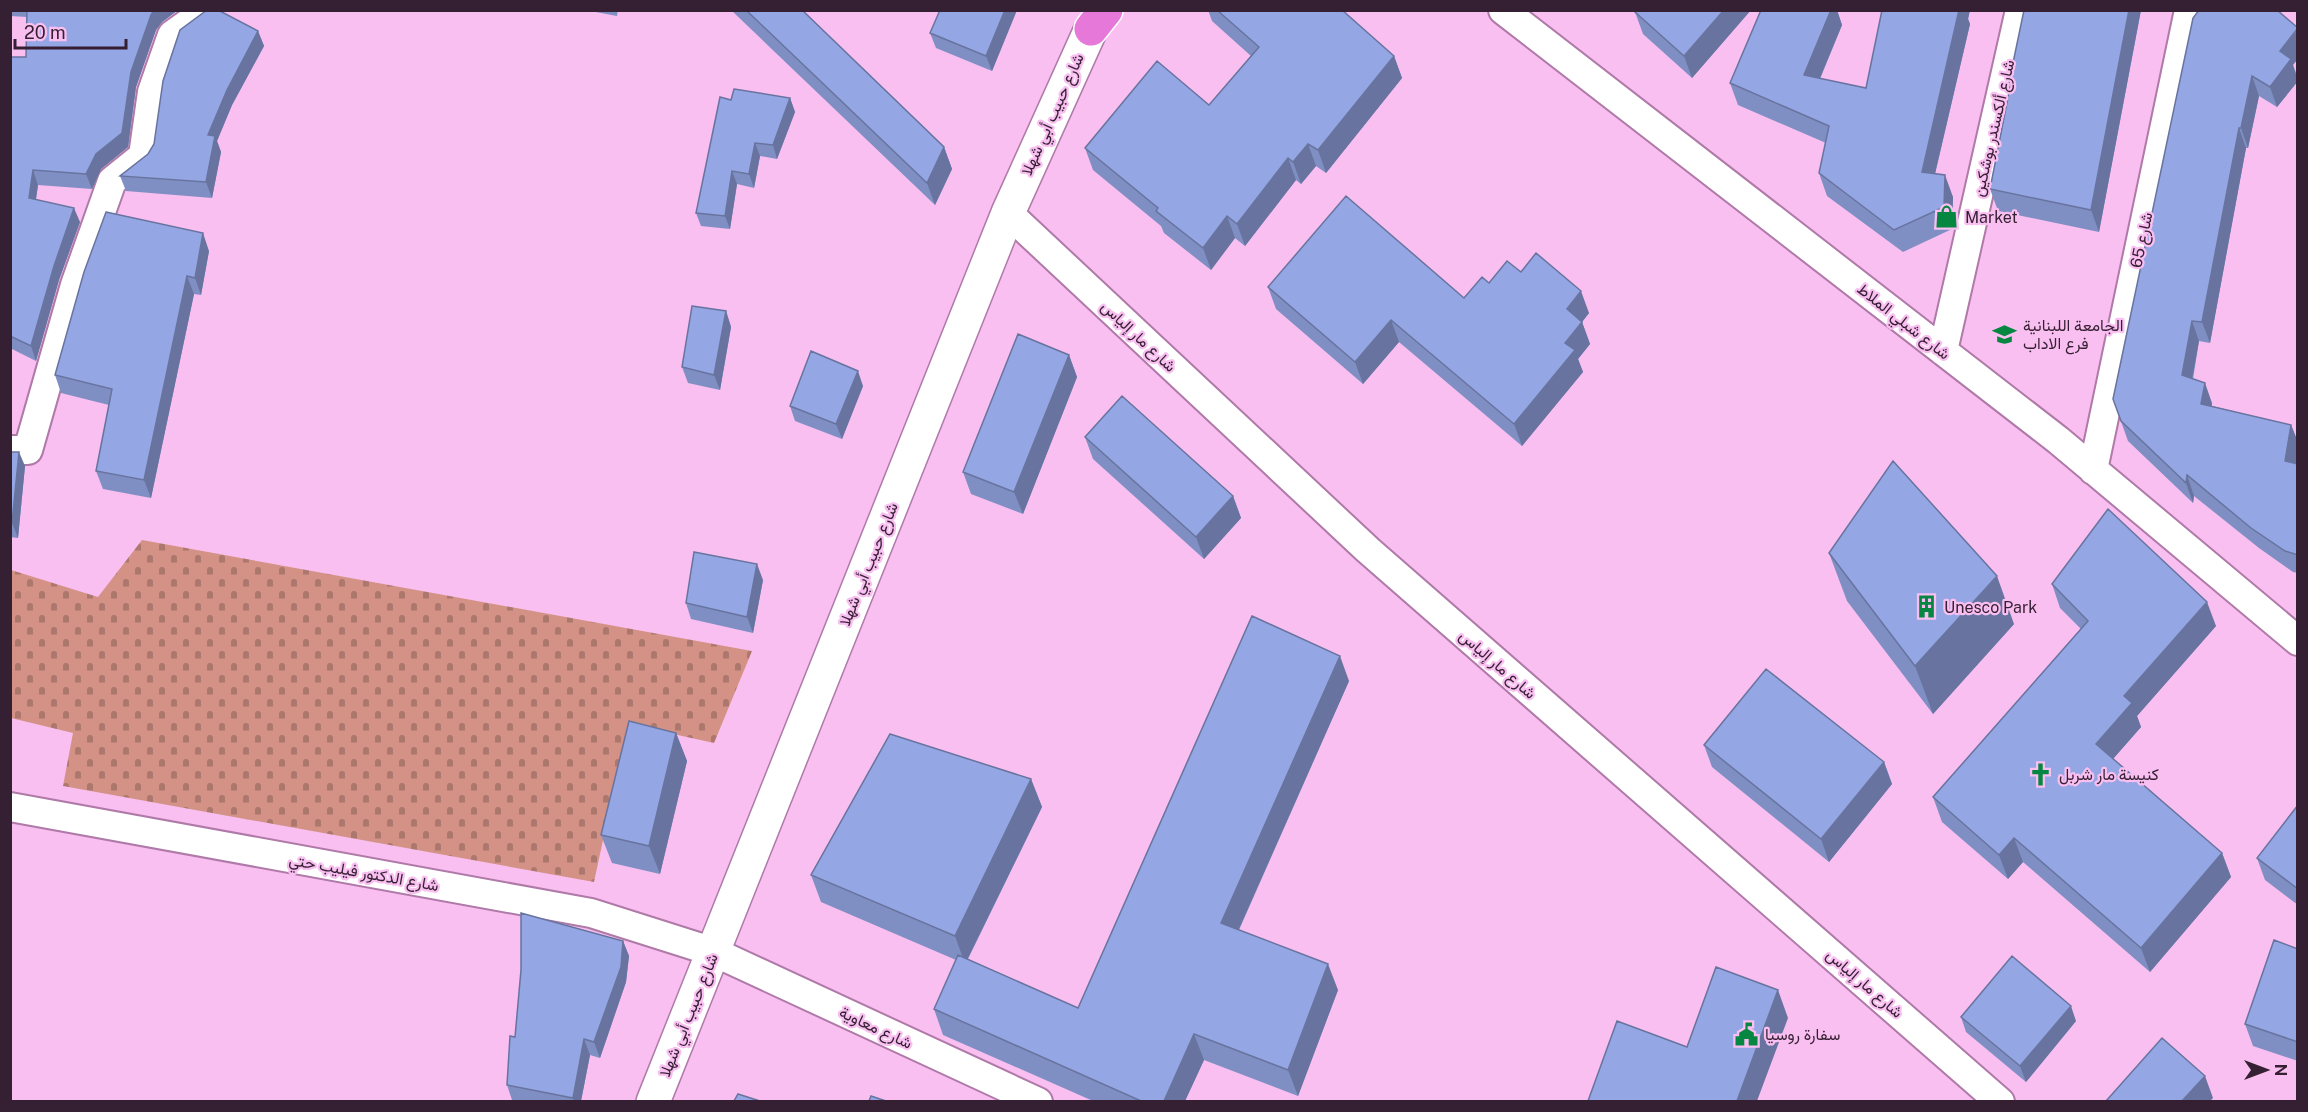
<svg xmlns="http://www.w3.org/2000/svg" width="2308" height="1112" viewBox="0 0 2308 1112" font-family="'Public Sans',Vazirmatn,sans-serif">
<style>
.cemetery{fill:url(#cemetery-stones)}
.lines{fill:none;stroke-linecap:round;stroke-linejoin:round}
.street-casing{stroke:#af7aa8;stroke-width:32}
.secondary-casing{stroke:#af7aa8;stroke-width:36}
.highway-casing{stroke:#fff;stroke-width:36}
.street{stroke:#fff;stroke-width:28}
.secondary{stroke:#fff;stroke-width:33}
.highway{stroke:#e578d9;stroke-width:33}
.wall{fill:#7f8fc3}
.shaded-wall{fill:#68749f}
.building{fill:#94a6e3;stroke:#68749f;stroke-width:1.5}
.labels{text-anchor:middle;stroke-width:4.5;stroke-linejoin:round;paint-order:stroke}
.street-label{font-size:16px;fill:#351f32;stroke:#f8bff0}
.poi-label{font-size:16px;fill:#351f32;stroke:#f8bff0;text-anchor:start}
</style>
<defs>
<pattern id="cemetery-stones" width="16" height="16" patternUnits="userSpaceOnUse" patternTransform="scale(1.5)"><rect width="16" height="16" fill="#d39285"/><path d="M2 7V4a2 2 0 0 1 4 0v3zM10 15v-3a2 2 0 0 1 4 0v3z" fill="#ac776d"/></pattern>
</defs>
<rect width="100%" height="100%" fill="#f8bff0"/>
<path class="cemetery" d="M142,540L752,651L714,743L628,724L594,882L63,786L73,733L11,718V570L98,597Z"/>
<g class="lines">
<defs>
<path id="street" d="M1503,10L2058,440L2298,641
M1008,213L1368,550L2000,1102
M1943,351L2020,10
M10,450H28L75,285L112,181L143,156L152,92L172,35L207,10
M2093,470L2189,10
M10,807L591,913L714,952L1038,1102"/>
<path id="secondary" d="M653,1102L1008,213L1091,29"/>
<path id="highway" d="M1091,29L1106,10"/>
</defs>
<use href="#street" class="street-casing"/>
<use href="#secondary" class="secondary-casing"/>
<use href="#highway" class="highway-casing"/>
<use href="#street" class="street"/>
<use href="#secondary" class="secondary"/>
<use href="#highway" class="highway"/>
</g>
<path class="wall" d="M10,10H178L162,22L156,30L136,87L128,147L101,169L92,189L38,185L36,199L80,222L59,280L36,361L10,348V57H26L27,17L10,16Z
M585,10H618L617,16Z
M731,10H802L944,147L952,169L935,205Z
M1017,10L992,71L936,48L930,33Z
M1208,10H1342L1394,56L1402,78L1326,173L1316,166L1301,184L1296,180L1245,246L1235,238L1211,270L1164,233L1161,226L1093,170L1085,148L1209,105L1251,56L1212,21Z
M1751,10L1692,78L1643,34L1635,12Z
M1761,10H1837L1842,25L1820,79L1866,88L1882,10H1970L1968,19L1970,24L1935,174L1953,197L1952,229L1903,252L1827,196L1819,173L1826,143L1738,105L1730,83Z
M2024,10H2141L2099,232L1998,211L1990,189L2010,86L2009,82Z
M2193,18L2293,65L2298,78V81L2277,107L2259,96L2248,148H2246L2210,343L2199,341L2193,379L2212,403V406L2291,425L2298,442V453L2296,463L2298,464V573L2293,572L2259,548L2194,496L2193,503L2128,441L2113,399Z
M258,31L264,46L232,105L217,141L221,152L212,198L126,191L120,176L148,154Z
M790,98L795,112L777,159L760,156L754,188L737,184L730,229L701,226L696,213L731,100Z
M209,251L201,295L194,294L151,498L103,489L96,471L109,405L61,393L55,375Z
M1521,272L1589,313L1582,322L1590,344L1578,359L1583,372L1522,446L1399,342L1363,384L1276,309L1268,287L1464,298L1489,283Z
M726,311L731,327L720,390L688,383L682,367Z
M1069,355L1077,377L1023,514L971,494L963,472Z
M863,386L842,439L795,421L790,406Z
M1085,437L1233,496L1241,518L1204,559L1093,459Z
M10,452L25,466L18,538L10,537Z
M1829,553L2014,624L1933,714L1847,601Z
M763,580L753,633L691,619L686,603Z
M2052,584L2216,626L2137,716L2141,727L2113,759L2222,853L2231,877L2150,972L2023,862L2008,879L1942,822L1933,797L2081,629L2060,608Z
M1349,681L1239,930L1338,990L1298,1096L1204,1060L1185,1101H1093L943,1035L934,1009L956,960L821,902L811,875L1031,779L1042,807L968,959L1078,1008Z
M676,733L687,761L660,874L612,863L601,835Z
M1704,745L1884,762L1892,784L1829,862L1712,767Z
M2298,805V905L2265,880L2257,858Z
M623,941L629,956L626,982L600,1058L590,1055L581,1101H519L512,1100L507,1085Z
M2298,949V1061L2253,1046L2245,1024Z
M1961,1017L2076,1021L2026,1082L1966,1032Z"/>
<path class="shaded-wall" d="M154,10H178L162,22L156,30L136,87L128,147L101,169L92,189L86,174L131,72L151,15Z
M1005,10H1017L992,71L986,56Z
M1724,10H1751L1692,78L1684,56Z
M1831,10H1837L1842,25L1812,97L1804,75Z
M1959,10H1970L1968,19L1970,24L1930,195L1922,172Z
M2129,10H2141L2099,232L2091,210Z
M2298,29V59L2293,65L2298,81L2277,107L2270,87L2280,51Z
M258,31L264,46L232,105L217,141L221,152L212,198L206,182L208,135L227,90Z
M1394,56L1402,78L1326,173L1318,150Z
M2252,76L2259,96L2248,148L2241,128Z
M790,98L795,112L777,159L773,145Z
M2239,128L2246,148L2210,343L2202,322Z
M755,143L760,156L754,188L749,174Z
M1308,144L1316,166L1301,184L1293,162Z
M944,147L952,169L935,205L927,183Z
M1288,158L1296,180L1245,246L1237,224Z
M33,170L38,185L34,212L29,198Z
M732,171L737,184L730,229L725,216Z
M1945,175L1953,197L1952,229L1944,207Z
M74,208L80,222L59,280L36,361L31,346L54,266Z
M1227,216L1235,238L1211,270L1203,248Z
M203,233L209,251L201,295L195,278Z
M187,276L194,294L151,498L144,480Z
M1581,291L1589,313L1575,331L1567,309Z
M726,311L731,327L720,390L714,375Z
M1391,320L1399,342L1363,384L1355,362Z
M2192,321L2199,341L2189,396L2182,375Z
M1582,322L1590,344L1578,359L1583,372L1522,446L1514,424L1565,343Z
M1069,355L1077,377L1023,514L1014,492Z
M858,371L863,386L842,439L836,424Z
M2205,383L2212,403L2208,424L2201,404Z
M2291,425L2298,442V453L2293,481L2285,461Z
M19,452L25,466L18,538L12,523Z
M2187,475L2194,496L2193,503L2186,483Z
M1233,496L1241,518L1204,559L1196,537Z
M757,564L763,580L753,633L747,617Z
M1997,576L2014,624L1933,714L1915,666Z
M2207,602L2216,626L2137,716L2141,727L2105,768L2096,744L2124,696Z
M1340,656L1349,681L1230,949L1221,923Z
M676,733L687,761L660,874L649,846Z
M1884,762L1892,784L1829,862L1821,839Z
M1031,779L1042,807L965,964L955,936Z
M2014,838L2023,862L2008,879L1999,855Z
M2222,853L2231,877L2150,972L2141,948Z
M623,941L629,956L626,982L600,1058L594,1042Z
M1328,964L1338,990L1298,1096L1288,1070Z
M1778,990L1788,1018L1757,1101H1737Z
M2071,1006L2076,1021L2026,1082L2020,1066Z
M1194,1034L1204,1060L1185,1101H1164Z
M584,1039L590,1055L581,1101H574L573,1098Z
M2205,1076L2213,1098L2210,1101H2182Z"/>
<path class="building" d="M27,10H154L151,15L131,72L122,133L96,154L86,174L33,170L29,198L74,208L54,266L31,346L10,336V57H26Z
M207,10H218L258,31L227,90L208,135L215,136L206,182L120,176L148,154L154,144L163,81L180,30Z
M746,10H802L944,147L927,183Z
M940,10H1005L986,56L930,33Z
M1217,10H1342L1394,56L1318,150L1308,144L1293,162L1288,158L1237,224L1227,216L1203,248L1156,211L1158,208L1085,148L1157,61L1209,105L1259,47Z
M1636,10H1724L1684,56L1635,12Z
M1761,10H1831L1804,75L1866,88L1882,10H1959L1922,172L1945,175L1944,207L1894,230L1819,173L1829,126L1730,83Z
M2024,10H2129L2091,210L1990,189L2011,82H2009Z
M2199,10H2277L2298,28L2280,51L2291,59L2270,87L2252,76L2241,128H2239L2202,322L2192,321L2182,375L2205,383L2201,404L2291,425L2285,461L2298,464V555L2285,551L2251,528L2187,475L2186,483L2121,421L2113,399L2193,18Z
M734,89L790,98L773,145L755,143L749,174L732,171L725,216L696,213L720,97L731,100Z
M1346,196L1464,298L1482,277L1489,283L1507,261L1521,272L1536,253L1581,291L1567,309L1582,322L1565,343L1575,350L1514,424L1391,320L1355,362L1268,287Z
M106,212L203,233L195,278L187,276L144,480L96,471L112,389L55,375L84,272Z
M692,306L726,311L714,375L682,367Z
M1018,334L1069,355L1014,492L963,472Z
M811,351L858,371L836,424L790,406Z
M1122,396L1233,496L1196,537L1085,437Z
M10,452H19L12,523H10Z
M1893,461L1997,576L1915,666L1829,553Z
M2108,509L2207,602L2124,696L2132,703L2096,744L2222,853L2141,948L2014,838L1999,855L1933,797L2088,621L2052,584Z
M694,552L757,564L747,617L686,603Z
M1252,616L1340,656L1221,923L1328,964L1288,1070L1194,1034L1164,1101H1141L934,1009L958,955L1078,1008Z
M1766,669L1884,762L1821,839L1704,745Z
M629,721L676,733L649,846L601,835Z
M890,734L1031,779L955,936L811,875Z
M2298,805V889L2257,858Z
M521,913L623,941L621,967L594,1042L584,1039L573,1098L507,1085L510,1036L515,1037L521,970Z
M2274,940L2298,949V1042L2245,1024Z
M2012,956L2071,1006L2020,1066L1961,1017Z
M1716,967L1778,990L1737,1101H1588L1617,1021L1687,1047Z
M2162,1038L2205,1076L2182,1101H2106Z
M738,1094L760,1101H734Z
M871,1096L886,1101H869Z"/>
<defs>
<symbol id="shop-bare" viewBox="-9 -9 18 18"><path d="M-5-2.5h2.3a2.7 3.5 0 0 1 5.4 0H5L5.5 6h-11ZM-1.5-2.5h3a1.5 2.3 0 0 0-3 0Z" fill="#058742" stroke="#f8bff0" stroke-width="2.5" paint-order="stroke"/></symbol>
<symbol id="university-bare" viewBox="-9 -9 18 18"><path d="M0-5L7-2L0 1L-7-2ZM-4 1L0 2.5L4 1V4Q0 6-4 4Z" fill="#058742" stroke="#f8bff0" stroke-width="2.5" paint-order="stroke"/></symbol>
<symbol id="building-bare" viewBox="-9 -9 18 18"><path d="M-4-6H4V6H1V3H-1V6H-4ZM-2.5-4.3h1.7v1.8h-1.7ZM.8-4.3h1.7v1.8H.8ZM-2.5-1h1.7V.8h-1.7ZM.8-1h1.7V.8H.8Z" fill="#058742" stroke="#f8bff0" stroke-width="2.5" paint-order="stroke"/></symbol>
<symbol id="church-bare" viewBox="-9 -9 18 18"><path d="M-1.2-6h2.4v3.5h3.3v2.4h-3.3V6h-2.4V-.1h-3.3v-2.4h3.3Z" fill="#058742" stroke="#f8bff0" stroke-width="2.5" paint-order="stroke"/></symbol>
<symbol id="civic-bare" viewBox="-9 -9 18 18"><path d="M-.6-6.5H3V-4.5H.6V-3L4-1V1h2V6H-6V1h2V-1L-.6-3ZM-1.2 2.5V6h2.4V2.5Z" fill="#058742" stroke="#f8bff0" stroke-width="2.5" paint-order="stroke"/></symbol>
</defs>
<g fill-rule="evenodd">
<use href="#shop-bare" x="1930" y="200" width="33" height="33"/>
<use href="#university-bare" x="1988" y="318" width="33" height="33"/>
<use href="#building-bare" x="1910" y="590" width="33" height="33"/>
<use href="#church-bare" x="2024" y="758" width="33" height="33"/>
<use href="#civic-bare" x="1730" y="1018" width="33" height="33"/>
</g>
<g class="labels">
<g class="street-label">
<text transform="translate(1052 114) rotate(-66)" y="6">شارع حبيب أبي شهلا</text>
<text transform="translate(1993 128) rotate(-77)" y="6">شارع ألكسندر بوشكين</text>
<text transform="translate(2141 240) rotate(-78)" y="6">شارع 65</text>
<text transform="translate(1904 321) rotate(38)" y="6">شارع شبلي الملاط</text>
<text transform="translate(1139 336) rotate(43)" y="6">شارع مار إلياس</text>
<text transform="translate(868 564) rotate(-68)" y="6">شارع حبيب أبي شهلا</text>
<text transform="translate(1498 664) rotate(41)" y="6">شارع مار إلياس</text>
<text transform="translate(364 872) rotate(10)" y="6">شارع الدكتور فيليب حتي</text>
<text transform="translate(1865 983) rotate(41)" y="6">شارع مار إلياس</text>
<text transform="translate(688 1015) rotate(-68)" y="6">شارع حبيب أبي شهلا</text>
<text transform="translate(876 1027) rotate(25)" y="6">شارع معاوية</text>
</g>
<g class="poi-label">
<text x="1965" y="223">Market</text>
<text x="2023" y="331">الجامعة اللبنانية<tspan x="2023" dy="18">فرع الاداب</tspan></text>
<text x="1944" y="613">Unesco Park</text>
<text x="2059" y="780">كنيسة مار شربل</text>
<text x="1765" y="1040">سفارة روسيا</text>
</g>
</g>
<rect width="2308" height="1112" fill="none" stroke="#351f32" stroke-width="24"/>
<g transform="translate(2266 1070) rotate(90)" stroke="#f8bff0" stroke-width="4.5" paint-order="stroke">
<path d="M0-4.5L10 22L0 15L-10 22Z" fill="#351f32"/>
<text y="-9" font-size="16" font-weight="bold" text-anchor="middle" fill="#351f32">N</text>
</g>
<path d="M15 39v9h111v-9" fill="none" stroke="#351f32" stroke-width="3"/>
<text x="24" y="39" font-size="18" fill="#351f32" stroke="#f8bff0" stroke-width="4.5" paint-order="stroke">20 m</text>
</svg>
